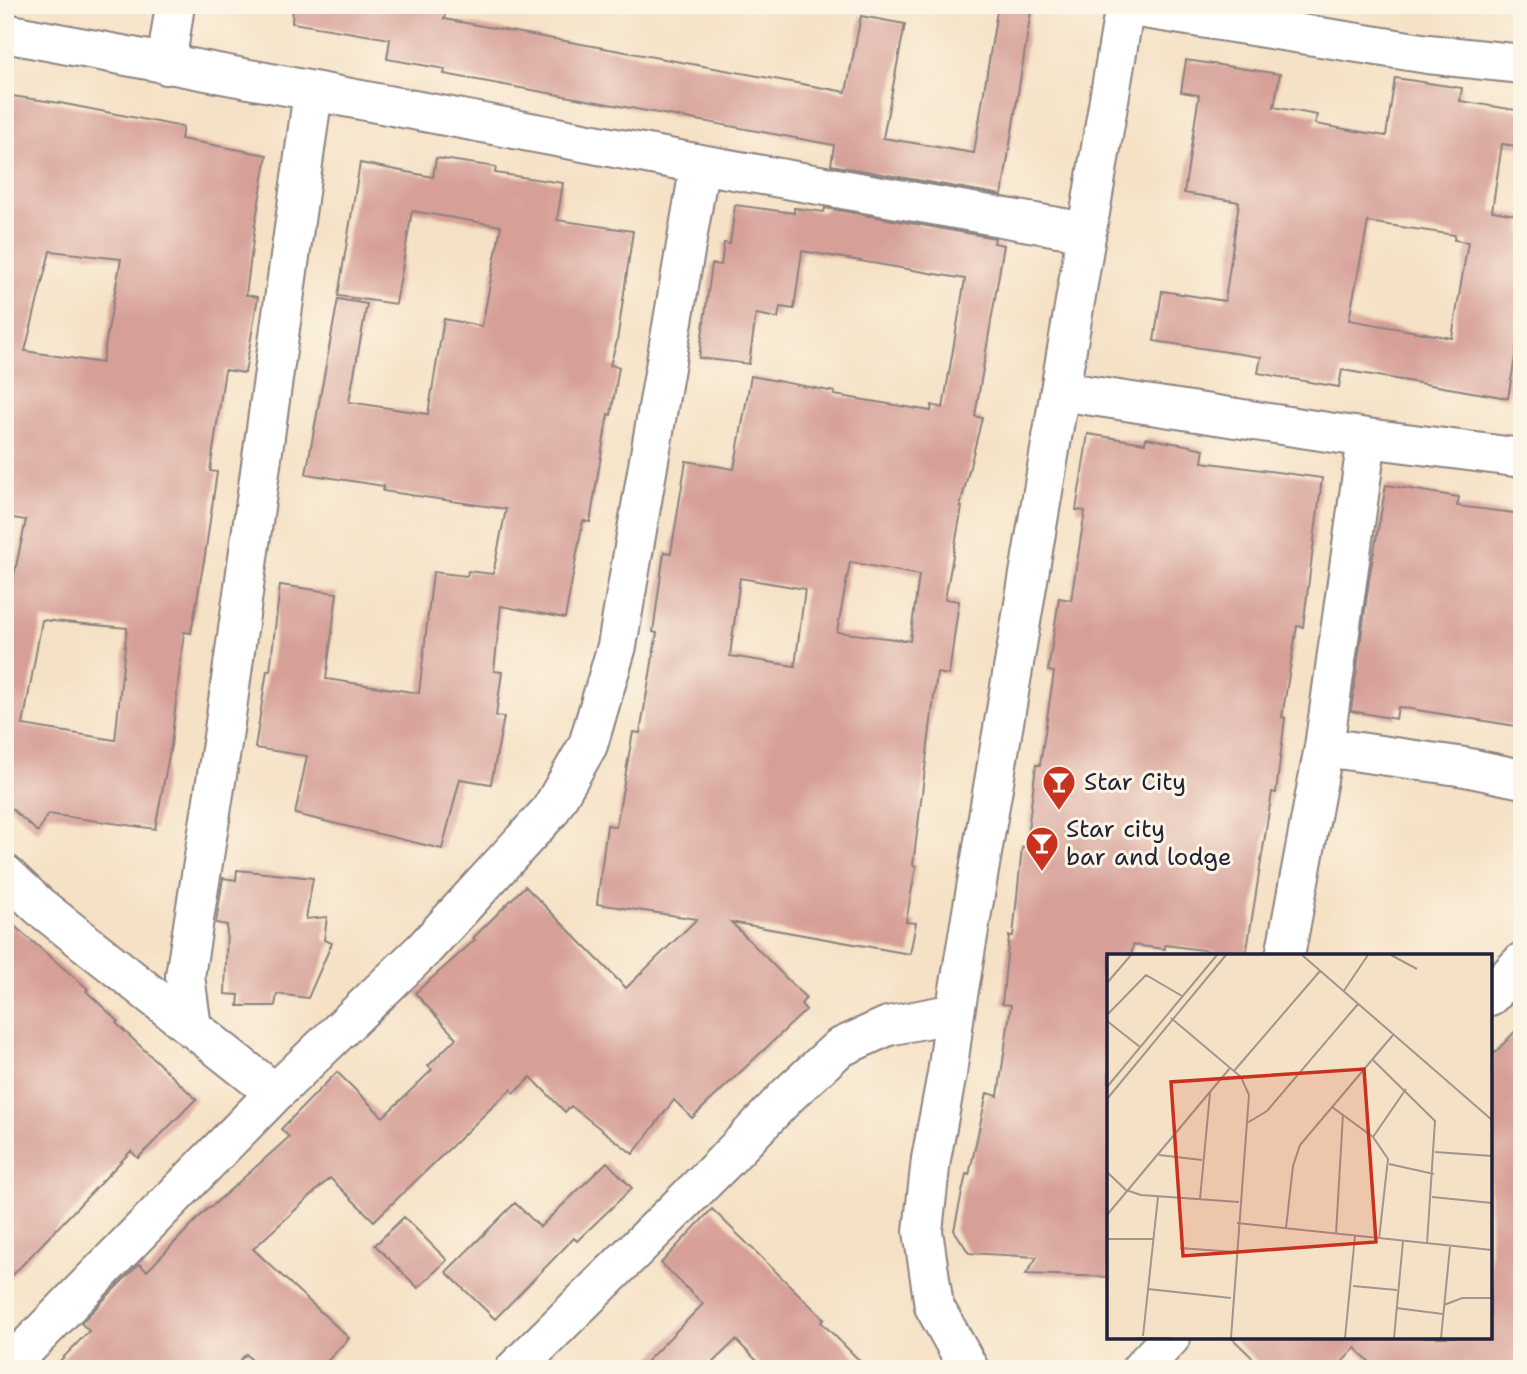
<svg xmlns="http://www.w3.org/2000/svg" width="1527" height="1374" viewBox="0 0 1527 1374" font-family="'Shantell Sans',sans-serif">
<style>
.building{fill:#d69f97;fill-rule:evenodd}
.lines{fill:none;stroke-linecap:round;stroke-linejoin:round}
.minor-casing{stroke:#8c8280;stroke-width:42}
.minor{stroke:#fff;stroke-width:38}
.labels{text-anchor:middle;stroke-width:6;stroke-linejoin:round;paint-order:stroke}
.poi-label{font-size:24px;fill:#22223b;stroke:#fcf5e5;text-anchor:start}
.inset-road{fill:none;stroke:#a1958e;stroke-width:2}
.view{fill:#c8321e;fill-opacity:0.15;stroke:#c8321e;stroke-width:3.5}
.inset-edge{fill:none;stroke:#22223b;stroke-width:3.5}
</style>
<rect width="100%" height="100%" fill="#fcf5e5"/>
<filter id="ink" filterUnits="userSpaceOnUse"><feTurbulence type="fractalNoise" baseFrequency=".0143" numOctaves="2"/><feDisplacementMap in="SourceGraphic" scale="14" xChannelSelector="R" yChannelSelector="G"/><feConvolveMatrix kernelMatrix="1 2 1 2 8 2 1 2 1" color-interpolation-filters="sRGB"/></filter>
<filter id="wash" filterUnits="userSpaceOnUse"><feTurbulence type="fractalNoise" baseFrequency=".00686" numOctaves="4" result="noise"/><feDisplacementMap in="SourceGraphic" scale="28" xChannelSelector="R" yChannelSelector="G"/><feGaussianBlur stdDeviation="1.57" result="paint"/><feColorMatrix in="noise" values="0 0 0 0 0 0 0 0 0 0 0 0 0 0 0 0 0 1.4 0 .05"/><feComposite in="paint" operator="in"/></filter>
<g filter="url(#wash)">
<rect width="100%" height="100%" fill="#f5e1c5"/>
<g id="blocks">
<path class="building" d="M293,5H447L444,19L846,92L861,16L905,24L883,138L974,153L998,5H1032L1002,195L831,165L834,145L444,74L445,69L387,59L390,39L292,23Z
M1186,60L1280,74L1274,107L1317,115L1315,124L1386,136L1395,78L1462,88L1460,101L1522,111V147L1502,144L1492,211L1522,216V317L1508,398L1342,370L1339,387L1258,373L1261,357L1154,341L1162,291L1225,301L1239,202L1184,193L1199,95L1181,92ZM1368,222L1455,235L1454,240L1468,242L1452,338L1349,320Z
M5,95L60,103L183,127L181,139L267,155L255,225L246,295L258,297L245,373L225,370L210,471L217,472L205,555L191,633L184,632L171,745L155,829L48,814L38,832L5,803V603H8L26,520L5,517ZM50,251L121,259L102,363L25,351ZM42,620L127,628L115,740L23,725Z
M436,158L496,167L495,173L563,183L557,220L633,231L617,341L610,365L619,367L611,415L608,414L590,522L583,521L565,618L501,606L494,671L502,672L496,716L504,717L491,784L460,779L442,849L295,814L307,756L255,748L267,670L270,671L280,585L337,593L326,679L419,693L433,572L467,576L468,571L493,574L506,509L383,491L384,486L306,474L338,299L367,304L349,402L428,414L444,319L482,326L501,226L412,211L396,304L338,296L360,163L433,177Z
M735,205L794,213V208L824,212L825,208L995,238L994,243L1004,245L975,416L982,418L960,507H962L945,599L959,601L949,675L937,673L913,865L916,866L906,922L916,923L910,954L731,922L806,998L801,1004L806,1010L692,1118L674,1100L633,1154L571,1106L565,1112L531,1077L514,1093L511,1089L374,1221L330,1178L253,1249L349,1338L320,1369H260L246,1354L232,1369H52L89,1331L81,1323L139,1264L147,1271L209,1207L210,1208L289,1137L281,1129L337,1072L383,1117L432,1070L428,1066L456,1038L415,993L475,940L473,938L525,886L626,988L697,919L597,904L607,825L616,827L633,732L640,733L657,633L653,632L664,552L671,553L686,461L734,469L751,376L835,392L834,395L931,411L932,405L943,408L965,279L802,251L794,309L780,307L778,318L756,314L749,364L699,358L712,264L721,265L724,243L730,244ZM850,562L919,575L910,641L837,632ZM740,578L805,589L795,666L730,656Z
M1088,434L1145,443L1146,438L1185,445L1204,449L1202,462L1322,478L1303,627L1297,626L1282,717L1285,718L1276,793L1272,792L1246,956L1165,945V949L1133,945L1131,956H1109V1277L1026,1274L1037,1257L969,1253L954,1230L966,1174L969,1175L987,1093L998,1096L1011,1005L1002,1004L1009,936H1013L1022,847H1026L1036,765H1040L1054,672L1048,671L1059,598L1071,600L1085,511L1076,510Z
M1386,485L1459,497L1457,506L1522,514V559L1514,627L1522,629V727L1398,707L1396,719L1351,711L1370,573Z
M237,870L313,878L306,919L327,917L324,940L332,943L308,998L277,994L275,1006H238L239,995L225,994L227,925L216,923L223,878L236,880Z
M5,918L88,989L86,991L118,1021L116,1023L196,1099L138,1158L131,1151L5,1283Z
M1522,1024V1369H1377L1355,1348L1336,1369H1264L1231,1337H1490V1058Z
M607,1162L632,1188L577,1241L574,1238L495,1319L446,1272L515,1203L540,1227Z
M712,1209L824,1319L821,1322L868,1369H765L736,1340L706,1369H639L703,1304L661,1263Z
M404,1217L447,1260L418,1288L375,1245Z"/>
</g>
</g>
<g filter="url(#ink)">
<use href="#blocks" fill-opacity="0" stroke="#8c8280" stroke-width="2"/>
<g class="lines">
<defs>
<path id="minor" d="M1125,6L1428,54L1522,64
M5,33L700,164L1086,232
M166,65L175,5
M1060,391L1367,438L1522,458
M1324,747L1465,767L1522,779
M5,874L39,906L275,1093
M1285,956L1324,747L1367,438
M1490,996L1522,962
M192,1028L185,976L223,737L313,92
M6,1369L275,1093L424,949L550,811L588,745L617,646L700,164
M515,1369L723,1163L789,1094L839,1048L888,1026L955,1013
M969,1369L934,1306L923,1231L931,1159L947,1074L955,1013L1125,5
M1141,1369L1171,1337"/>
</defs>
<use href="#minor" class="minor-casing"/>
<use href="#minor" class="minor"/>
</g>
</g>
<defs>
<symbol id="bar-pin" viewBox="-11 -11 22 30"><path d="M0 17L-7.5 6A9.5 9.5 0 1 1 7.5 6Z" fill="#c8321e" stroke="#fcf5e5"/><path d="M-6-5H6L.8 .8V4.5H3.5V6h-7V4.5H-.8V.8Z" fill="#fff"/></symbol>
</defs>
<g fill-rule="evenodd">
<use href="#bar-pin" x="1040" y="763" width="38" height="52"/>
<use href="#bar-pin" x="1023" y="824" width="38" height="52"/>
</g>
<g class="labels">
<g class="poi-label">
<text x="1084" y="790">Star City</text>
<text x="1066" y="837">Star city<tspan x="1066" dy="28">bar and lodge</tspan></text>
</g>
</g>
<g transform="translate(1107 954)">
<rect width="385" height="385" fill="#f5e1c5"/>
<path class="inset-road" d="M195,1L385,166M284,1L310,15M0,29L24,1M236,38L261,1M0,61L39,21L75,42M64,64L134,123L142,141L124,384M0,67L33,93M265,105L328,167L320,290M127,117L213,17M0,133L110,1M0,145L119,1M225,153L266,183L281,205L272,285M140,169L160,157L251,50M266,183L299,135M328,198L385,202M52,201L95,206M282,210L327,220M0,218L19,236L34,241L132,248M325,243L385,249M93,245L103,139M0,261L123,114M130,269L385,296M179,274L186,212L193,191L286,81M229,280L236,160M0,285H47M73,294L127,298M246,332L290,336M41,335L124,344M337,351L355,344H385M289,354L336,360M36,382L51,243M28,384H64M238,384L248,282M287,384L296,287M334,384L343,293"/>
<path class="view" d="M257,115L269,288L76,302L64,128Z"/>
<rect width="385" height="385" class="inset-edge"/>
</g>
<rect width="1527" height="1374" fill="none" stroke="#fcf5e5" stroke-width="28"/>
</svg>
